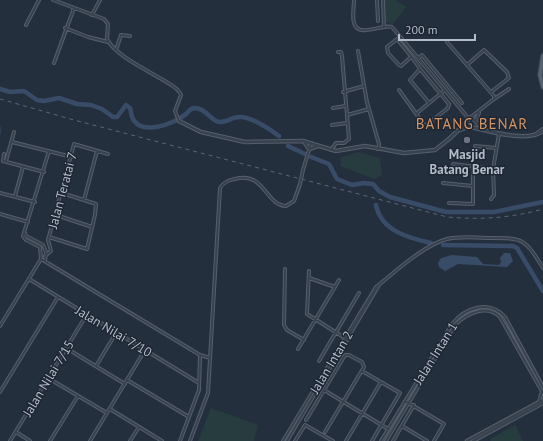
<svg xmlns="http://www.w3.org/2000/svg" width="543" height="441" viewBox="0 0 543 441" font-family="'PT Sans',sans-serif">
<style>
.green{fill:#263c3f}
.water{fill:#394c67}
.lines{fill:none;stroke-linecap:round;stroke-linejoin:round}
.stream{stroke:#394c67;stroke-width:1}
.river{stroke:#394c67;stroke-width:4.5}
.minor-casing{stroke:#565f6c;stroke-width:4}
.tertiary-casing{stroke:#565f6c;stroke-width:4.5}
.primary-casing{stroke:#414a57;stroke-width:5.5}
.minor{stroke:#38414e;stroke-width:2}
.tertiary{stroke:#38414e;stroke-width:2.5}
.primary{stroke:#56606e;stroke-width:3.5}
.rail{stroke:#5a6575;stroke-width:1;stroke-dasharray:4 4;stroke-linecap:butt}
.minor-bridge-casing{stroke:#565f6c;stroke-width:4;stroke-linecap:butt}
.minor-bridge{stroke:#38414e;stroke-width:2}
.worship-dot{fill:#6b7280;stroke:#1d2633;stroke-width:1.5}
.labels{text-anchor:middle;stroke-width:3;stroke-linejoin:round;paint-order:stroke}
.poi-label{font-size:13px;font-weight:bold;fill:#b4bcc9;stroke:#1d2633}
.street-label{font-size:13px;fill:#b4bcc9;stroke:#1d2633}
.quarter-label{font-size:15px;letter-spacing:1px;fill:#d59563;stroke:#1d2633}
</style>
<rect width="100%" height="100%" fill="#242f3e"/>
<path class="green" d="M385,0H395L406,7L393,24L385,22Z
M358,152L380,158L382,175L374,179L341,166L340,158Z
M211,408L258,425L254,441H198Z
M515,425L523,441H491L490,439Z"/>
<path class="water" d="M504,253H510L513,261L507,267L458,264L445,271L439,267L438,263L441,258L452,255L477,257L483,264L499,265L501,262L500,258Z"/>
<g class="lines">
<path class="stream" d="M0,127V134"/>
<path class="river" d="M0,89L10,92L24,91L37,100L44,101L59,98L77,104L91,105L102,109L113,117H117L126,105L130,108C131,110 131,114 132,117C140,137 174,124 186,114C189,111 190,108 195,108C204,108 209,117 216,121C224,125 231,117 239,117C250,116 270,129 279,136
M288,146L305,154
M311,157L329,164L337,179L352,185L364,183L373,184L379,191L390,197L446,212H494L543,202
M376,205C381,231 409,238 431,243
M443,245L513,246L517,248L543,291"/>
<defs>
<path id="minor" d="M53,0L104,19L108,24L107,39C119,63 177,81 181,95L175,111L179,121
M354,0C354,7 352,16 354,23C358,39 384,23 392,27L469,119
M377,0L378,21
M383,0L384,27
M92,15L100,0
M26,25L39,0
M65,28L88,37L108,42
M447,42L494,96V99L471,117
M116,50L121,35L130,36
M358,51L367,102L379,144L378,149
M418,58L422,55L462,103
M54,63L74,8
M467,65L484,50L507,72L509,78L491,92
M420,69L410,80L429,103
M399,90L425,126L448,108L449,104L420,69C414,59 405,49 397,39L387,47L388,53L399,65L401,66L411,57
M343,92L364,86
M494,99L509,89
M333,108L345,106
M417,113L445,90
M347,115L369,109
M476,120L479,113
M332,125L347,123
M12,142L72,157
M475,146L496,148
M331,150L336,143H344L349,139L342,56L341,52H338
M4,154L3,161L44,172
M6,161L14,132
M453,164L493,169
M303,170L311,143
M443,183L473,186
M0,193L35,202
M15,196L23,167
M491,199L494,195L493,169L499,134
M84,200L97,151
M449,203L473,204V167
M0,214L28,222
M56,215L92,227
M25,233L26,236L43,245L46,252L45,261
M49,237L87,249L95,215L96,204L62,193
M45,256L51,251L48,240L74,144L108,154
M41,259L200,355L210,358
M285,269L284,325L287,330L304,340
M309,271L307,314L348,340
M309,278L335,287
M29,279L199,383
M0,326L41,259L40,247L26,240L23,236L49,151
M66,348L125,384
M298,349L339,280
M319,361L359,293
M96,366L116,333
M362,371L400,393L372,441
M48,378L107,413
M127,380L189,417
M324,390L388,429
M0,392L58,297
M405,401L444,424L434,441
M539,402L542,391
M110,409L162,441
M306,420L345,355H349L362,362L364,367L325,432
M402,426L427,441
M16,432L30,441
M10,441L87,314
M50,441L78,396
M90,441L145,350
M130,441L139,427
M180,441L199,390L200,356
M190,441L208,393L220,188C224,182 228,180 235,179C265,171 265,205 286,206L294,201L300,184
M283,441L376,287C395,272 424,245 447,239C459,236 474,237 487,238C523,238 524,237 543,268
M287,441L379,285
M295,441L305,425L333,441
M346,441L381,382
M381,441L452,324C465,308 489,299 505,317L543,387
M386,441L455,325C467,313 487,304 500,317L543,393
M393,441L414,405"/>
<path id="tertiary" d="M179,121L201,132L245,142L303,141L336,151L365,146L404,153L435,150L449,139L467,122
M482,128L471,117L468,120L467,123L471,127C490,131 526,143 543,131
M460,130L470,126
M535,135L543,129
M305,143L309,149L318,146
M467,441L543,400
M473,441L543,403"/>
<path id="primary" d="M543,56L540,75L543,87"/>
</defs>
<use href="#minor" class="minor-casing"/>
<use href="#tertiary" class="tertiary-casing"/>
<use href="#primary" class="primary-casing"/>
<use href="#minor" class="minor"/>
<use href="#tertiary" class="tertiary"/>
<use href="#primary" class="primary"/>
<path class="rail" d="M0,99L74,120L447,217C481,220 511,218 543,209"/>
<defs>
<path id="minor-bridge" d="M300,184L303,170"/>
</defs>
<use href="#minor-bridge" class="minor-bridge-casing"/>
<use href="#minor-bridge" class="minor-bridge"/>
</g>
<circle class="worship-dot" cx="467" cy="140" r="4"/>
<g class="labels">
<g class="poi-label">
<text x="467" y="159">Masjid<tspan x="467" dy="15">Batang Benar</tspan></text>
</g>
<g class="street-label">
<text transform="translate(62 190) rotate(-75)" y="5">Jalan Teratai 7</text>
<text transform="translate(114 331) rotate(31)" y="5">Jalan Nilai 7/10</text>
<text transform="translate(435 353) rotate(-58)" y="5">Jalan Intan 1</text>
<text transform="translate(331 362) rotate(-59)" y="5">Jalan Intan 2</text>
<text transform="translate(48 378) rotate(-59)" y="5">Jalan Nilai 7/15</text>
</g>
<g class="quarter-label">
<text x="472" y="129">BATANG BENAR</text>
</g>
</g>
<path d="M399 34v6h76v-6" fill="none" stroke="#b4bcc9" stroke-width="2"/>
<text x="405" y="34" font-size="12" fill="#b4bcc9" stroke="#1d2633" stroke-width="3" paint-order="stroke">200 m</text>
</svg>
